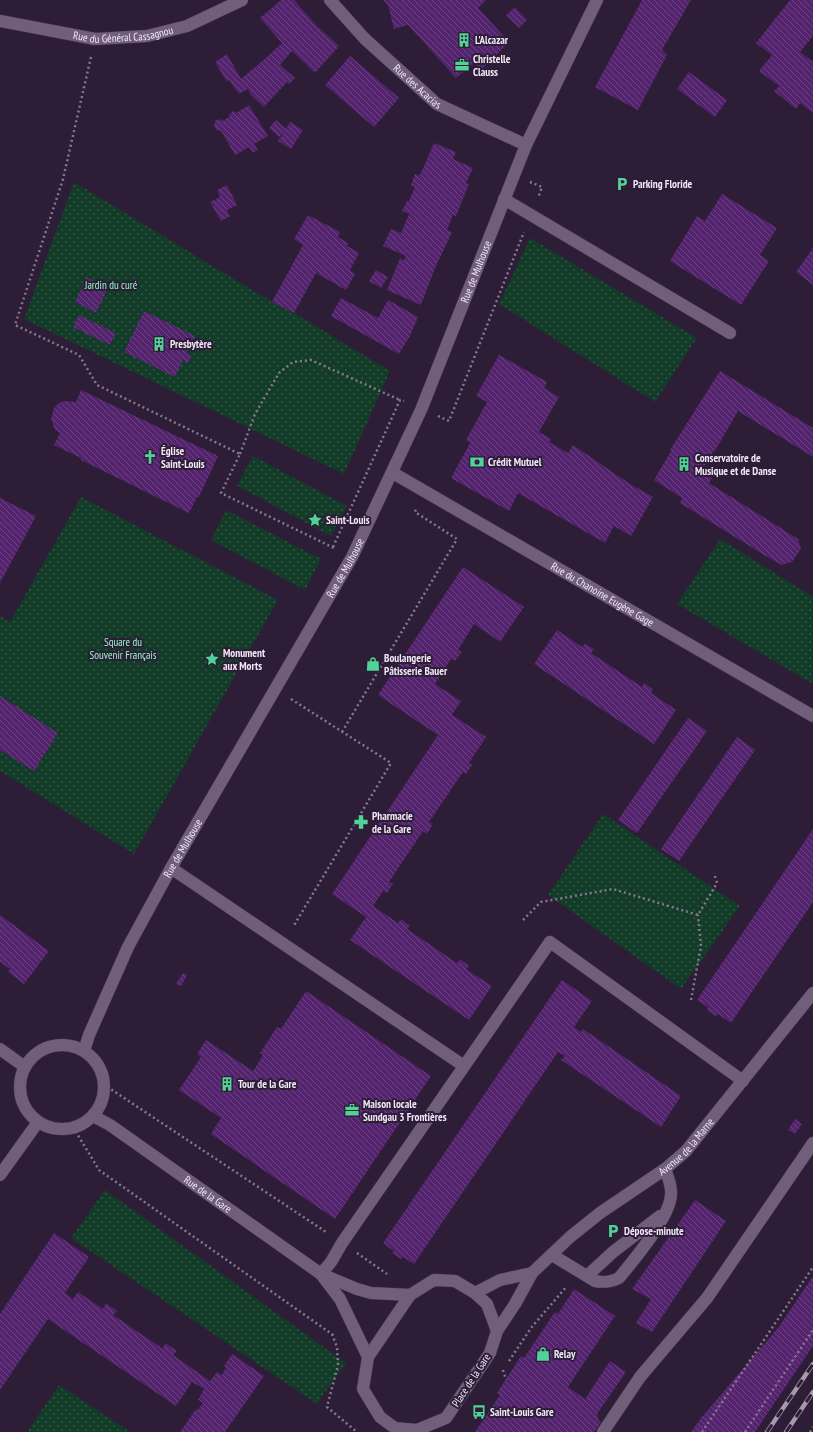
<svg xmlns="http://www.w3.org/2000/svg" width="813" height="1432" viewBox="0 0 813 1432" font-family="'PT Sans Narrow',sans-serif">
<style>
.grass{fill:url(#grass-dots)}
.building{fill:url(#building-back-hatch)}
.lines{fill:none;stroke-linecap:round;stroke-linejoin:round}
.lane-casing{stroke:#46384d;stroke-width:13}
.street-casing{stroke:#46384d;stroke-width:13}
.secondary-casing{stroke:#46384d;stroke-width:13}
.path{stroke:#86798e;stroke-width:2.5;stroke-dasharray:2 3;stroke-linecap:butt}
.lane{stroke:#705e7b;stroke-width:12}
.street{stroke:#705e7b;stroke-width:12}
.secondary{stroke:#705e7b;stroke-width:12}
.rail-casing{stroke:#a699ad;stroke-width:4.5}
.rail{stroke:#2d1d36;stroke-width:3;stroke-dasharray:9;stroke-linecap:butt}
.labels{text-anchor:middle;stroke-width:4;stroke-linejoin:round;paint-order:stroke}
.street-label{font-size:11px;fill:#f2e8f9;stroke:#2d1d36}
.poi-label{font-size:11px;font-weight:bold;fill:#f2e8f9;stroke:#2d1d36;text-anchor:start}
.park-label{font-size:11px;fill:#92fdc6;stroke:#2d1d36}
</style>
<defs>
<pattern id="grass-dots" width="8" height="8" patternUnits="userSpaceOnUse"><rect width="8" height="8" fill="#123b28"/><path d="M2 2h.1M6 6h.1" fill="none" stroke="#355748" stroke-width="1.8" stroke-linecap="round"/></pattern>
<pattern id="building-back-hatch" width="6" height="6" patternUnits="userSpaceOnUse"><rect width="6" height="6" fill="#54236d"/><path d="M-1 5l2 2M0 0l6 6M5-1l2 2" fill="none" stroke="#6d4383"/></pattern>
</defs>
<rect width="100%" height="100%" fill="#2d1d36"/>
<path class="grass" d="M74,182L272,302L294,313L390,371L344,474L24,319Z
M530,238L697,338L655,402L499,304Z
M253,456L347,506L331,536L237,486Z
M81,497L278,600L134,854L0,771V616L10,622Z
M226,510L321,559L305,590L211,540Z
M720,539L813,597V684L677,604Z
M603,814L740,906L681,989L548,895Z
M105,1190L346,1363L317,1404L71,1238Z
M59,1385L130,1432H27Z"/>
<path class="building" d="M281,0H294L316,25L339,46L315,73L292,51L280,65L295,78L289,84L287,82L264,107L251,95L248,89L239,94L229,80L227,82L215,62L227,54L241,79L267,57L282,43L260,18Z
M383,0H486L478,8L509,42L481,70L474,63L456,78L408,25L394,29L388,5Z
M642,0H691L662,50L667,55L638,110L595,87Z
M790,0H813V36L800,52L813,62V113L800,103L796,109L774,91L779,86L759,71L772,55L756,43Z
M515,7L527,20L519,28L506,15Z
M350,56L399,98L374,127L325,85Z
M689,72L727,100L715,117L677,89Z
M249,105L268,136L254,144L258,150L253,153L249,147L235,155L221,131L216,130L214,126L215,121L219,119L223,121L230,116L229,114L234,111L236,113Z
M276,120L286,129L279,137L269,128Z
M290,122L303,130L291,149L278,141Z
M434,143L456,152L453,159L473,168L466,183L469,184L456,216L453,215L447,230L452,232L447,243L435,268L421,305L387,290L400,258L404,260L406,256L383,246L391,229L401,233L409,214L402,211L407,201H409L415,187L411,185L415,174L420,175Z
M227,185L237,205L227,210L230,216L221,221L210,202L220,197L217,190Z
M722,194L777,228L760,255L769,261L741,305L670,261L697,216L705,221Z
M308,215L340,232L338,237L348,243L347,246L359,253L350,270L355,274L346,290L316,273L294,313L272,302L303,245L294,239Z
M813,248V285L796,272Z
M376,270L388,277L381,288L369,281Z
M87,277L108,288L96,313L75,302Z
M341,298L378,318L388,300L418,317L410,336L399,354L331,316Z
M144,311L195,336L186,353L192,355L188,363L183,360L175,377L124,352Z
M79,315L116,333L110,345L73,327Z
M499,355L547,382L544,388L559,397L539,432L551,439L549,442L568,453L573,445L630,484L653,497L631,536L614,526L605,543L518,493L509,511L451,478L470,443L466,440L487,402L476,396Z
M720,371L813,428V457L738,411L715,451L714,450L701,471L712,478L709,483L798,539L801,549L792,562L782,565L764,555L680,503L682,498L654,480L671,451L670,450Z
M81,390L218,456L199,497H197L189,513L81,460V458L54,445L60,433L55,430L51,419L54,408L59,403L65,401L76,402Z
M0,498L36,516L0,583Z
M463,567L524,607L500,642L474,624L458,650L462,652L455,661L451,659L435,684L461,701L452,715L486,737L469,763L472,765L466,774L463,772L429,822L433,824L427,834L423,831L389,882L393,884L387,893L383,891L373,906L398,923L401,919L410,926L407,929L457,963L460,959L469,966L466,969L492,986L469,1020L350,940L366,917L332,894L438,735L378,695Z
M557,630L582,647L585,644L594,649L591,653L642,687L644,683L653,689L651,693L676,710L654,744L534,664Z
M0,696L58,733L34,771L0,750Z
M688,718L707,731L637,833L618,820Z
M737,737L755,750L679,861L661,849Z
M813,829V902L731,1023L718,1014L716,1016L707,1010L708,1007L697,1000Z
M0,915L49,951L24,984L8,972L10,969L0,962Z
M183,973L187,975L181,986L176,984Z
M562,980L592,1001L574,1027L581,1032L583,1029L681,1096L661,1127L561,1060L565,1056L558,1052L414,1264L403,1257L401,1259L392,1253L394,1251L383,1243Z
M306,991L431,1076L335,1219L211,1134L221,1118L179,1090L201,1057L197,1054L206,1040L253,1071L263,1055L260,1053L277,1027L281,1029Z
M795,1119L802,1124L795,1134L788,1130Z
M695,1200L726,1221L652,1332L636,1323L651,1299L632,1289Z
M54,1233L89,1257L65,1293L73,1299L78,1292L103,1309L106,1303L117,1311L113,1315L163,1349L165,1343L177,1351L173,1355L210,1381L217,1372L222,1375L226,1368L224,1366L232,1354L264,1376L225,1432H180L196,1409L198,1410L203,1403L198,1400L204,1389L192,1382L176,1406L48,1319L0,1390V1314Z
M813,1276V1346L755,1432H691L701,1418L778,1328Z
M574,1289L615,1316L568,1387L585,1399L610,1361L626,1372L597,1414L599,1421L601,1422L594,1432H475L500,1395L497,1393L521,1356L524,1358L555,1312L558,1314Z"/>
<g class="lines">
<defs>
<path id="lane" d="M504,199L730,333
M171,868L464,1066
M552,1255L595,1281C605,1283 611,1282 619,1278C634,1260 670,1217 671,1195C672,1186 668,1177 665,1169
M321,1274L331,1262L342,1243L550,942L743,1081
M587,1276L613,1252L660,1216
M603,1432L640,1377L707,1298L813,1143"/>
<g id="street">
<path id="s1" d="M330,0L365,39L437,104L526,145"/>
<path id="s2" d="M0,21L95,39L147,36L187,26L242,0"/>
<path id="s3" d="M393,473L813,716"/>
<path d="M0,1049L25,1067"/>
<path id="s4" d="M532,1273L570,1237L600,1213L665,1169L686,1151L813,993"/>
<path d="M321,1274L357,1289L371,1293L410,1295"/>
<path d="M475,1293L500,1280L532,1273L515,1304L497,1331"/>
</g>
<g id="secondary">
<circle cx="62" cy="1087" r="42"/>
<path id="s5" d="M84,1051L89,1035L128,947L171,868L352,557L421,410L526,145L597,0"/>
<path id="s6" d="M93,1116L110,1125L321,1274L340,1299L368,1357"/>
<path d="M0,1175L38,1122"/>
<path d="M434,1280L455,1281L475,1293L487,1304L497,1331L490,1353L446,1418L417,1430L395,1428L380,1417L363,1389L368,1357L410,1295Z"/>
</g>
</defs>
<use href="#lane" class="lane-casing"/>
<use href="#street" class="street-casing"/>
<use href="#secondary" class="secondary-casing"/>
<path class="path" d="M91,57L63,179L15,325L79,355L97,385L240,454L221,493L336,549
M530,182L542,187L538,198
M438,416L449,421L524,232
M240,454L255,414L279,373L293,362L311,360L400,400
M333,547L400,400L404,401
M291,699L391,763L293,927
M342,732L457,539L415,512L416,509
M523,920L541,902L613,889L698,915L717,883L714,873
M691,1000L701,946L698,915
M103,1084L326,1232
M73,1127L99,1170L336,1337
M357,1253L387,1274
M332,1334L337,1347L338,1365L327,1407L357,1432
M509,1361L531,1328L567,1286
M503,1370L506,1380
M702,1432L813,1267
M745,1432L813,1330
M810,1432L813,1427"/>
<use href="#lane" class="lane"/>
<use href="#street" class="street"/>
<use href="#secondary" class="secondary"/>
<defs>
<path id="rail" d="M767,1432L813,1364
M786,1432L813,1392"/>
</defs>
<use href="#rail" class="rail-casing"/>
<use href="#rail" class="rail"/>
</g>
<defs>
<symbol id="building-bare" viewBox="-9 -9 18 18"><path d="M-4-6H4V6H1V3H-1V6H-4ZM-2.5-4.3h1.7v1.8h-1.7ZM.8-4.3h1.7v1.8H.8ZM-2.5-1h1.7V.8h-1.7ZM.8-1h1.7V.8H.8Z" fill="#51d397" stroke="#2d1d36" stroke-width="2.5" paint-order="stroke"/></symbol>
<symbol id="office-bare" viewBox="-9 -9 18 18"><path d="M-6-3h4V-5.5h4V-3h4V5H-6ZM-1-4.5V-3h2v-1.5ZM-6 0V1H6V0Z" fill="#51d397" stroke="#2d1d36" stroke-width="2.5" paint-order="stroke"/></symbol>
<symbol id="parking-bare" viewBox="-9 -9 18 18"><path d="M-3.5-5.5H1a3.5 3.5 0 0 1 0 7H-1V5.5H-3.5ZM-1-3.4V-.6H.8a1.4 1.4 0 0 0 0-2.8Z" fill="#51d397" stroke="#2d1d36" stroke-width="2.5" paint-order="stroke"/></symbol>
<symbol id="church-bare" viewBox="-9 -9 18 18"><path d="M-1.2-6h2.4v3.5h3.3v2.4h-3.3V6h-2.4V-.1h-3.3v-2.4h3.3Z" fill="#51d397" stroke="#2d1d36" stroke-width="2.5" paint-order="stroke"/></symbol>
<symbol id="bank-bare" viewBox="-9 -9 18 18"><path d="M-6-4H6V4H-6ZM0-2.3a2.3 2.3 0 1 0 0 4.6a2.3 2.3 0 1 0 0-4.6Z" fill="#51d397" stroke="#2d1d36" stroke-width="2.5" paint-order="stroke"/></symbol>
<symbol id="sight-bare" viewBox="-9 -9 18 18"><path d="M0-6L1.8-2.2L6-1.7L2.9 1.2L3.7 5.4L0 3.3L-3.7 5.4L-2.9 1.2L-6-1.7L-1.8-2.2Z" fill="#51d397" stroke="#2d1d36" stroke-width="2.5" paint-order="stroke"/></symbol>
<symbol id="shop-bare" viewBox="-9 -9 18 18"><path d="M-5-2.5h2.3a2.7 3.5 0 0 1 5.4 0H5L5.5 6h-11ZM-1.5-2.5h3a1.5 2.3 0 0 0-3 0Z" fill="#51d397" stroke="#2d1d36" stroke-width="2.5" paint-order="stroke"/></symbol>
<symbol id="pharmacy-bare" viewBox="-9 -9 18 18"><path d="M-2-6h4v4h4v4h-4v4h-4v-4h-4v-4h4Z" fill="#51d397" stroke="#2d1d36" stroke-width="2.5" paint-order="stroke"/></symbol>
<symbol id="bus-bare" viewBox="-9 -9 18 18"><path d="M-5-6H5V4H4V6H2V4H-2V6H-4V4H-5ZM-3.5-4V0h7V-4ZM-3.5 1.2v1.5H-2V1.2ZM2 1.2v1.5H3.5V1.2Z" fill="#51d397" stroke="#2d1d36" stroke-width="2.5" paint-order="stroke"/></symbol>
</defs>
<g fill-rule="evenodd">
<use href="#building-bare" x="454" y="30" width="20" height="20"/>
<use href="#office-bare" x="452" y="55" width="20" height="20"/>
<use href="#parking-bare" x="612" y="174" width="20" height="20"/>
<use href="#building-bare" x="149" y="334" width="20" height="20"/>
<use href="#church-bare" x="140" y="447" width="20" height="20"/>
<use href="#bank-bare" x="467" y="452" width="20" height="20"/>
<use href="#building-bare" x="674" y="454" width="20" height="20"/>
<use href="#sight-bare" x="305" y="510" width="20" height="20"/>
<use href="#sight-bare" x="202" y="649" width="20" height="20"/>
<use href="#shop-bare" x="363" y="654" width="20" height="20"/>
<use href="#pharmacy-bare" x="351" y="812" width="20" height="20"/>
<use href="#building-bare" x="217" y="1074" width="20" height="20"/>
<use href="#office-bare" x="342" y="1100" width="20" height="20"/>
<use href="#parking-bare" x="603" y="1221" width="20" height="20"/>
<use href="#shop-bare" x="533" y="1344" width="20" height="20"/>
<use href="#bus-bare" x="469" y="1402" width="20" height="20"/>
</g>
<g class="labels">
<g class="street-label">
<text dy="4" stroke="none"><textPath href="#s2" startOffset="125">Rue du Général Cassagnou</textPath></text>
<text dy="4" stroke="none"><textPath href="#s1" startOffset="123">Rue des Acacias</textPath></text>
<text dy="4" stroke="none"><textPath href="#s5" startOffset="874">Rue de Mulhouse</textPath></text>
<text dy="4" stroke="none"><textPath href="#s5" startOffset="550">Rue de Mulhouse</textPath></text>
<text dy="4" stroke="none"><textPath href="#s3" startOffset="242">Rue du Chanoine Eugène Gage</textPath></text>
<text dy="4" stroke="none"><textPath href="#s5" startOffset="226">Rue de Mulhouse</textPath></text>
<text dy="4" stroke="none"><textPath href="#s4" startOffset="200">Avenue de la Marne</textPath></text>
<text dy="4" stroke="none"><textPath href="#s6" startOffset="139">Rue de la Gare</textPath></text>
<text transform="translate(471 1380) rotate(-57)" y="4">Place de la Gare</text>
</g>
<g class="poi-label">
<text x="475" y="44">L'Alcazar</text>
<text x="473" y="63">Christelle<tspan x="473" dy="13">Clauss</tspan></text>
<text x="633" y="188">Parking Floride</text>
<text x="170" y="348">Presbytère</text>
<text x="161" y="455">Église<tspan x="161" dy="13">Saint-Louis</tspan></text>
<text x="695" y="462">Conservatoire de<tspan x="695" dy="13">Musique et de Danse</tspan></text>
<text x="488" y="466">Crédit Mutuel</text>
<text x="326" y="524">Saint-Louis</text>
<text x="223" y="657">Monument<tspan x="223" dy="13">aux Morts</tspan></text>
<text x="384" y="662">Boulangerie<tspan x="384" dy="13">Pâtisserie Bauer</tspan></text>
<text x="372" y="820">Pharmacie<tspan x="372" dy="13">de la Gare</tspan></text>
<text x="238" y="1088">Tour de la Gare</text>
<text x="363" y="1108">Maison locale<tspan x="363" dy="13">Sundgau 3 Frontières</tspan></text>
<text x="624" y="1235">Dépose-minute</text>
<text x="554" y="1358">Relay</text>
<text x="490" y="1416">Saint-Louis Gare</text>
</g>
<g class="park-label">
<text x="111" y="289">Jardin du curé</text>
<text x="123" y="646">Square du<tspan x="123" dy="13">Souvenir Français</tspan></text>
</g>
</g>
</svg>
